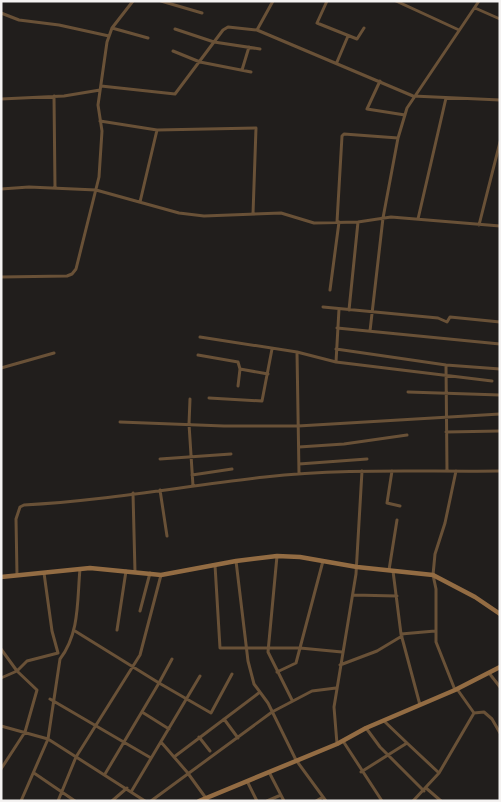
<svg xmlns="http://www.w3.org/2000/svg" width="501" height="802" viewBox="0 0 501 802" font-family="'Sofia Sans Condensed',sans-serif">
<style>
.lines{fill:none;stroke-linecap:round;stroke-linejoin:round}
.street{stroke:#695137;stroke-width:3}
.secondary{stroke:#936c43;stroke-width:4.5}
</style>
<rect width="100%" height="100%" fill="#211e1c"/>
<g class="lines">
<path class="street" d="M161,1L202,13
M327,1L317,23L357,39L364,28
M396,1L459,30
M475,8L500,19
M1,13L19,20L59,25L109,36
M112,28L148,38
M175,29L214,42L260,49
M257,30L273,1
M173,51L200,62L251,72
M337,62L348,36
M242,70L249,47
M380,81L367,109L405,115
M101,86L175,94L223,30L228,27L257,30L413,96L500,100
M54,96L55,188
M1,99L64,96L100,90
M100,121L157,130L140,202
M157,130L256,128L253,214
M1,189L29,187L96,190L179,213L204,216L281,213L314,223L358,222L391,217L500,226
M418,219L446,98
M337,222L342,136L344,134L398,138
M479,225L500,142
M1,277L67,276L72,274L76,269L99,177L102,131L98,105L107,42L112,28L133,1
M330,290L339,222
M323,307L438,318L447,322L450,317L500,322
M349,310L358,222
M337,328L500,344
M370,331L383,218L398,138L407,108L479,1
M200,337L297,352L336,362L492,381
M336,349L446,365L500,369
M297,352L299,474
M198,355L238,362L240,369L238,386
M336,362L339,309
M446,365L447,471
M1,368L54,353
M240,369L268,374
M408,392L500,395
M209,398L262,401L272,349
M190,399L189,424L193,486
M120,422L224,426H298L500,414
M446,432L500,431
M299,447L344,444L407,435
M160,459L231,454
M299,464L367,459
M392,471L387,503L400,506
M192,475L232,469
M160,490L167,536
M133,493L135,572
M277,556L268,652L292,700
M236,561L248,661L254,684L268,703L296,760L326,801
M215,565L220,648H300L342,652
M389,570L397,520
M393,571L401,634L420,705
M17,575L16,519L20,507L24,505C104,501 184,486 265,477C343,468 421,472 500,471
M353,595L397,596
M140,611L150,573
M117,630L126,571
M75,631L159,683L105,774
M401,634L435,631
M1,649L17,671L37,690L25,732L1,769
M172,659L159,683L211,713L232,674
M340,665L377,651L402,636
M277,672L296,663L323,561
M489,673L500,687
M1,678L17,671L27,661L58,653L52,631L44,573
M457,689L474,713
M455,690L436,642V589L433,575L435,554L445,523L456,471
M50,699L151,758
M142,712L169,729
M224,719L238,738
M1,726L48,739L145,801
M366,728L380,747L424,791
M199,737L210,751
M343,741L382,801
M161,742L187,772L208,801
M407,743L439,773
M337,744L334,707L356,574L362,471
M174,757L260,692
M269,772L284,801
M361,772L407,743L384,721
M34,773L75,801
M247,781L257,801
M426,788L441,801
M131,792L200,676
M21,801L48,739L60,659C80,633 77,600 80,569
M58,801L76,757L140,655L161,575
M112,801L127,788
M151,801L272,712L312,691L336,688
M267,801L281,795
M316,801L323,797
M413,801L439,773L474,713L484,712L492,719L500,733"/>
<path class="secondary" d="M1,577L90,568L161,575L236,561L277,556L300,557L357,567L433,575L475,597L500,614
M199,801L337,744L366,728L455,690L500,667"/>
</g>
<rect width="501" height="802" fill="none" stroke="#f4f2f1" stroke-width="5"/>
</svg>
